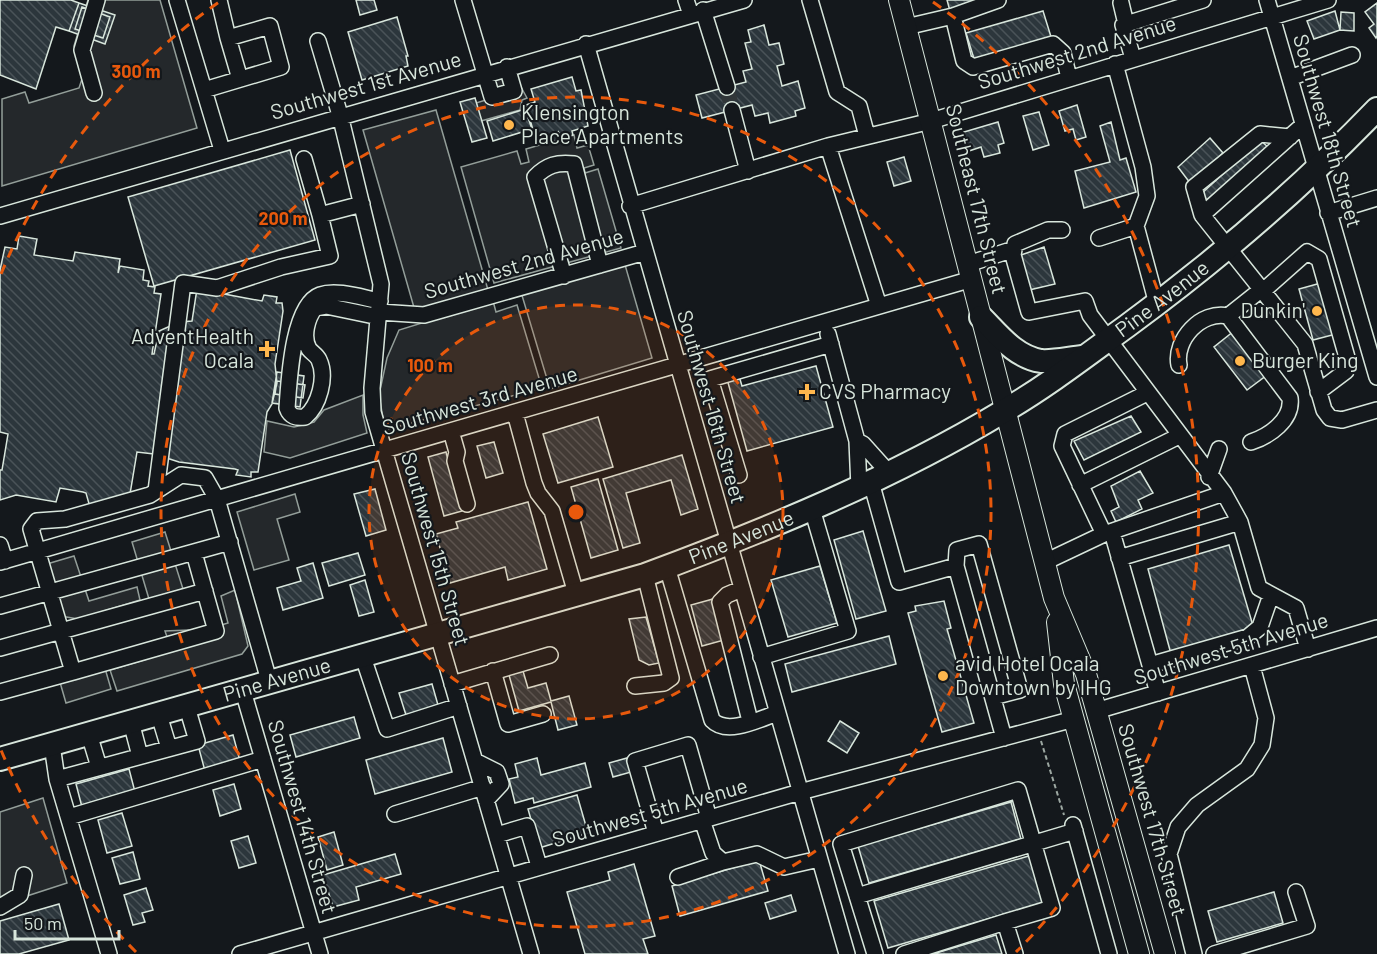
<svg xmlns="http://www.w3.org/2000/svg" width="1377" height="954" viewBox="0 0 1377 954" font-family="Barlow,sans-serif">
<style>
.parking{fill:#24282b;stroke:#939e99;stroke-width:1.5}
.building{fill:url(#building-back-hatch);stroke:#d8e6dc;stroke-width:1.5}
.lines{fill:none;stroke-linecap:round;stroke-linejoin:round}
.minor-tunnel{stroke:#313739;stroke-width:15;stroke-dasharray:15 8;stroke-linecap:butt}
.minor-casing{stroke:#d8e6dc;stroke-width:18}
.major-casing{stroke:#d8e6dc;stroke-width:22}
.highway-casing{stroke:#d8e6dc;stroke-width:26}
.path{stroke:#9da8a2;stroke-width:2;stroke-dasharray:4.5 3;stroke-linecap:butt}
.minor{stroke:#14181c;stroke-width:15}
.major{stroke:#14181c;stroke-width:20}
.highway{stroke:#14181c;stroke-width:22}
.ring{fill:none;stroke:#e8590c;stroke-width:3;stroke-dasharray:10 8}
.poi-dot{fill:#ffb74d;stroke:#14181c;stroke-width:2}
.labels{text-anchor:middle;stroke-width:4.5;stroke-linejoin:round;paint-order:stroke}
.street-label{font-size:21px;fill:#d8e6dc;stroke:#14181c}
.poi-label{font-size:21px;fill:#d8e6dc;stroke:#14181c;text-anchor:start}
.centre{fill:#e8590c;stroke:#14181c;stroke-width:3}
.ring-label{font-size:18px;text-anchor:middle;font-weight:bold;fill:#e8590c;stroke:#14181c;stroke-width:4.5;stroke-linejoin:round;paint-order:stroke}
</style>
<defs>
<pattern id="building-back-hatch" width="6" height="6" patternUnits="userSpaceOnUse" patternTransform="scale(1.5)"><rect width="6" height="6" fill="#2c363c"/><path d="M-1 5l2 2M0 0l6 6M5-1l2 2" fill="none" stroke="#4a5358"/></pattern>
</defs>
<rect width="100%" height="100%" fill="#14181c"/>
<path class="parking" d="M88,0H160L197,128L2,186V99L25,92L29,103L79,88L82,79L74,46Z
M514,74L527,98L522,100L520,110L481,121L476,103L486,100L482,84Z
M436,110L488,290L415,311L363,130Z
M574,135L577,148L588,145L594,165L584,168L585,173L598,169L621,248L494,283L461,167L517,151L521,164L529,162L526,149Z
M621,251L652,358L550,389L518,282Z
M493,301L496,312L517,305L542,388L385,430L379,395L387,358L399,330Z
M363,395V415L367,433L290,458L264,452L267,421L294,427L303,425L314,422L324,410Z
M295,494L300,512L277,519L289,560L254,570L237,512Z
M165,532L183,589L149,599L132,542Z
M74,556L89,601L137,587L140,600L78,619L55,615L40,566Z
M235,590L248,646L242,654L117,691L110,670L147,659L167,637L165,631L189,630L191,634L228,623L221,596Z
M102,658L111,689L66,703L57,672Z
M43,798L67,883L27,896L16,906L0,912V812Z"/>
<path class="building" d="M0,0H71L79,3L69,31L56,27L36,89L0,75Z
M356,0H374L377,10L360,15Z
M947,0H977L950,11Z
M79,3L115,15L105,44L69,31Z
M1377,3V36L1376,38L1369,28L1374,24L1365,12Z
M82,7L110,17L103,38L75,29Z
M1043,11L1052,40L975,62L966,33Z
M1335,11L1340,30L1314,39L1307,21Z
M1341,12L1354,13V31L1340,30Z
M397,17L408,56H406L408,66L362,80L348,32Z
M764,25L769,45L779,43L784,64L777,66L782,86L798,81L805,108L795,111L796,116L770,123L768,113L755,116L752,105L702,118L696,95L746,82L743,71L752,69L745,43L751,42L748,30Z
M572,77L576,91L581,90L588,126L572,131L573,135L562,139L558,131L561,139L545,144L543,139L536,141L526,105L535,102L531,89Z
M475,98L487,138L472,142L460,102Z
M1077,105L1086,137L1076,140L1073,129L1065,131L1059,111Z
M525,109L532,129L493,141L487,121Z
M1039,112L1049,145L1033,150L1023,116Z
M998,122L1004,143L998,145L1000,153L984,157L981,147L969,151L964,132Z
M1111,122L1120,160L1126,158L1136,192L1084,208L1075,171L1110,162L1100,126Z
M1210,138L1223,153L1190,183L1178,167Z
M1260,140L1269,148L1207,203L1200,195Z
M290,150L315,240L154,286L128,197Z
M904,157L911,181L894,186L887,162Z
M19,236L37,239L34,255L73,261L75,252L120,259L118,273L120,266L144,270L143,280L149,281L148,286L155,287L154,293L161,294L152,354H154L159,331L179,322L192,321L197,289L262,301L264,295L277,297L276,303H282L283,311L275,364L277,383L272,404L267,412L258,472H251V477L236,475L238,470L235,469L179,462L154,454L137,452L130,494L93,518L86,493L83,492L60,488L56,502L16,495L0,500V470H2L8,434L0,432V270L5,247L17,249Z
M1044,247L1055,284L1029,290L1021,255Z
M1321,283L1336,334L1313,340L1299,289Z
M1234,331L1267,375L1247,390L1214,347Z
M816,366L833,427L747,451L727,379L739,376L742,386Z
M277,372L304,376L300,407L272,403Z
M277,381L305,385L303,398L275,394Z
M1131,416L1141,432L1084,460L1074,441Z
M598,417L613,467L558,483L543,434Z
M494,442L503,473L486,478L477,446Z
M446,452L462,511L444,516L428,457Z
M682,455L698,509L681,515L671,480L626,493L640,543L623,548L603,479Z
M1140,471L1153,493L1138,500L1142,509L1116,522L1111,511L1119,507L1111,486Z
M598,479L618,550L591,558L571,487Z
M375,489L386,530L366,536L354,494Z
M528,502L547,569L508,580L505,567L450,583L436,534L458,528L456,522Z
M863,531L886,611L856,619L834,540Z
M1229,545L1254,629L1171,654L1148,569Z
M358,553L365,575L329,586L322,563Z
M313,563L323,598L283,610L277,588L301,581L297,568Z
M820,566L837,623L788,637L771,580Z
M365,580L374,612L359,616L350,585Z
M713,599L724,640L702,646L691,605Z
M944,601L951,628L947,629L974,723L942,732L908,613L916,611L915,606Z
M646,617L659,663L649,665L639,660L629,619Z
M889,636L896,664L792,692L785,664Z
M523,671L528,688L546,683L551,701L569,696L577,725L558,730L551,702L519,711L509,675Z
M432,684L438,705L406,715L399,693Z
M354,717L360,738L296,757L290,735Z
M840,721L859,733L847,753L828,741Z
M233,735L240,761L205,771L198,745Z
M443,738L452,772L375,794L366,760Z
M537,758L541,775L585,763L591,787L534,803L533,798L515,803L509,779L518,777L515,764Z
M627,758L631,772L613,777L609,763Z
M129,769L135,792L82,807L76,784Z
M234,784L241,809L220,816L213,790Z
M577,795L588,833L539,848L528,809Z
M1011,802L1021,839L869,883L858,846Z
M122,813L132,846L107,853L98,820Z
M334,832L343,865L327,870L318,837Z
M248,836L256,863L239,868L231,841Z
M133,852L140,879L120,884L112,858Z
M395,854L401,874L356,887L359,900L333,907L323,875Z
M1032,855L1045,902L888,948L874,901Z
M759,860L768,891L680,916L672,886Z
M634,864L655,936L643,939L648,954H585L567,892L610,880L608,872Z
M146,888L153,910L142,913L145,922L133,925L124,895Z
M1274,892L1283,923L1217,942L1208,911Z
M791,895L796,911L770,919L765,903Z
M59,904L69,940L19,954H0V921Z
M996,935L1002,954H933Z"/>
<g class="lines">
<path class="minor-tunnel" d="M727,87L732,110"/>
<defs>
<path id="minor" d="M177,0L222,150
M219,0L228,38
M463,0L492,97L514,91L507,67
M686,0L691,15
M810,0L837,92L859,106L867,136
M1267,0L1377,377
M1121,3L1126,24
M703,10L727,87
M953,16L964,61L973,67L1053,44L1063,53L1069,78
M906,27L953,16L998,0
M318,41L340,115L381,284L372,388L373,412L531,954
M586,44L847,954
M1133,58L1123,25L1203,0
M1115,64L1143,167L1147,196L1136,226
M1290,78L1352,55
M204,90L281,67L270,26L228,38L240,79
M94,93L82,50L97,0
M732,110L748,171
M1303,125L1202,215L1305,344L1324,410L1330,418L1342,420L1377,410
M828,146L879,306
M304,159L320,215
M630,206L828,146L931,121L1328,0
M1328,213L1377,198
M1202,215L1194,187L1260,134L1290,137
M0,216L744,0
M1062,230H1048L1015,244L1013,255L1029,312L1085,301L1090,315L1224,493L1240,522L1259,588L1296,608L1308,649
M1099,238L1136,226L1157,304
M968,264L1014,249
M564,276L535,177C547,165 557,162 574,164L600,265
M1263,291L1307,252L1319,259L1348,361L1346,371L1318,392
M379,312L424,315L645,252
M1228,316L1262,289
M379,317L326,306L315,308C307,318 302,337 309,349C312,353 317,355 319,360C327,377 319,406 305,417C296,418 290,417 287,408C289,383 292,305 320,295C337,289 363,298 380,301
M828,334L857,441
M1179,365C1174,340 1201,310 1228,316L1290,398C1293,420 1269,436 1251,442
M515,413L534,483L538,493L552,511L577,597
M451,431L457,452L455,461L467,504
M739,475L710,379L831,344
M1209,477L1219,449
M871,482L899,582L956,566L1004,738
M1080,485L1179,436
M859,488L857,441L863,444L889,473
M156,491L183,283L217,288L281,267L330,256L320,215L362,204
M1112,532L1158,693
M1104,534L1062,446L1065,434L1147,393
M0,545L5,561
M1119,558L1240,522
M0,562L972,279
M1045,562L1104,534L1224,493
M956,566L957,550L979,544L1020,690L993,697
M667,567L712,720C727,736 760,719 777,713
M741,589L727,595L720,602L750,721
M0,606L230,542
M0,648L205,591
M363,657L387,729L459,706
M761,657L848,631L812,509
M1150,665L1248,637L1260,627L1271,595
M493,671L508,724L543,714
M73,672L216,631L194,553
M452,684L550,655
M635,686L664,683L671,678L645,575
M243,691L320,954
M0,692L73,672L31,529L37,521L65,519L150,495L181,475L205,478L217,499L270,684
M1096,711L1377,628
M159,715L169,748
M131,722L140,756
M89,734L99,767
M52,745L57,779L109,954
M475,761L497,772L501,784L486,800
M57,779L197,741L187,707
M395,814L483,787
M69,817L263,759
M702,820L713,853L723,862L757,854L784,867L819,859
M1073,825L1109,954
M656,833L635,761L688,745L709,818
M497,835L527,826L539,866
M678,877L723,862
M857,896L1075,831
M0,907L20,895L24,875
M240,954L800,792L1074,719
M875,954L841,844L1018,790L1052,908L1005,922L1015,954
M904,954L1005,922
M1194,954L1169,854L1178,827L1197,805L1247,769L1262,745L1266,718L1252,666
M1214,954L1307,926L1296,892"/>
<path id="major" d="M899,0L1054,598L1086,674L1165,954
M1057,622L1064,684L1139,954"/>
<g id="highway">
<path d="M981,317C998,334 1015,357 1041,361C1054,362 1070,358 1083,357"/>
<path id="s1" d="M0,759L645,575C769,529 891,479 1004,411C1047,386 1087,355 1127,326C1217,260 1300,189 1377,109"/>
</g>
</defs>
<use href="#minor" class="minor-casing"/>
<use href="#major" class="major-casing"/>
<use href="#highway" class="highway-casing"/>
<path class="path" d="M1041,741L1064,815"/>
<use href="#minor" class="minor"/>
<use href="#major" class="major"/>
<use href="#highway" class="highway"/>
</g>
<circle cx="576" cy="512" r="207" fill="#e8590c" fill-opacity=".12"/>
<g class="ring">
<circle cx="576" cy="512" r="207"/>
<circle cx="576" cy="512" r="415"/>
<path d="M136 952A622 622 0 0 1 1 750M1 274A622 622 0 0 1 219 2M933 2A622 622 0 0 1 1016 952"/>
</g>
<g class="poi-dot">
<circle cx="509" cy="125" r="6"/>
<circle cx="1317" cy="311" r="6"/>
<path d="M264 340h6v6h6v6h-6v6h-6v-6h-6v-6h6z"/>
<circle cx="1240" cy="361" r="6"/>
<path d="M804 383h6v6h6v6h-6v6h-6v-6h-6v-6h6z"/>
<circle cx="943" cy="676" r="6"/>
</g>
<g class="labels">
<g class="street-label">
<text transform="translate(1077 53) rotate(-17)" y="7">Southwest 2nd Avenue</text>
<text transform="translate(366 86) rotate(-16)" y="7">Southwest 1st Avenue</text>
<text transform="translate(1327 131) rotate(74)" y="7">Southwest 18th Street</text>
<text transform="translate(976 199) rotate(76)" y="7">Southeast 17th Street</text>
<text transform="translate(524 264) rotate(-16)" y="7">Southwest 2nd Avenue</text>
<text dy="7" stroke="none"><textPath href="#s1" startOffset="1260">Pine Avenue</textPath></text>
<text transform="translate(480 401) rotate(-16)" y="7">Southwest 3rd Avenue</text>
<text transform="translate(711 407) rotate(74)" y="7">Southwest 16th Street</text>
<text dy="7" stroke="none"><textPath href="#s1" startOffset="774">Pine Avenue</textPath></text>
<text transform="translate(435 549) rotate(74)" y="7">Southwest 15th Street</text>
<text transform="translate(1231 649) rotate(-17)" y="7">Southwest 5th Avenue</text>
<text dy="7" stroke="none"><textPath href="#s1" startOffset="288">Pine Avenue</textPath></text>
<text transform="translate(650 813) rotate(-16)" y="7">Southwest 5th Avenue</text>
<text transform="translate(302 817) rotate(74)" y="7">Southwest 14th Street</text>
<text transform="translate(1152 820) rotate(74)" y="7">Southwest 17th Street</text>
</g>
<g class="poi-label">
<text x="521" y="120">KIensington<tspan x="521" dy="24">Place Apartments</tspan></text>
<text x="1305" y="318" text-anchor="end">Dunkin'</text>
<text x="254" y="344" text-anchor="end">AdventHealth<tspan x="254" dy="24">Ocala</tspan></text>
<text x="1252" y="368">Burger King</text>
<text x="819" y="399">CVS Pharmacy</text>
<text x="955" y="671">avid Hotel Ocala<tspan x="955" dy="24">Downtown by IHG</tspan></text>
</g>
</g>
<circle cx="576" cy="512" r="9" class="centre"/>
<g class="ring-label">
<text x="136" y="78">300 m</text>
<text x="283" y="225">200 m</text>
<text x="430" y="372">100 m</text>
</g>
<path d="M15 930v9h104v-9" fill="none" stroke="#d8e6dc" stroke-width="3"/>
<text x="24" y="930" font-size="18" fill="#d8e6dc" stroke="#14181c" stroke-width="4.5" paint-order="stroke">50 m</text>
</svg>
